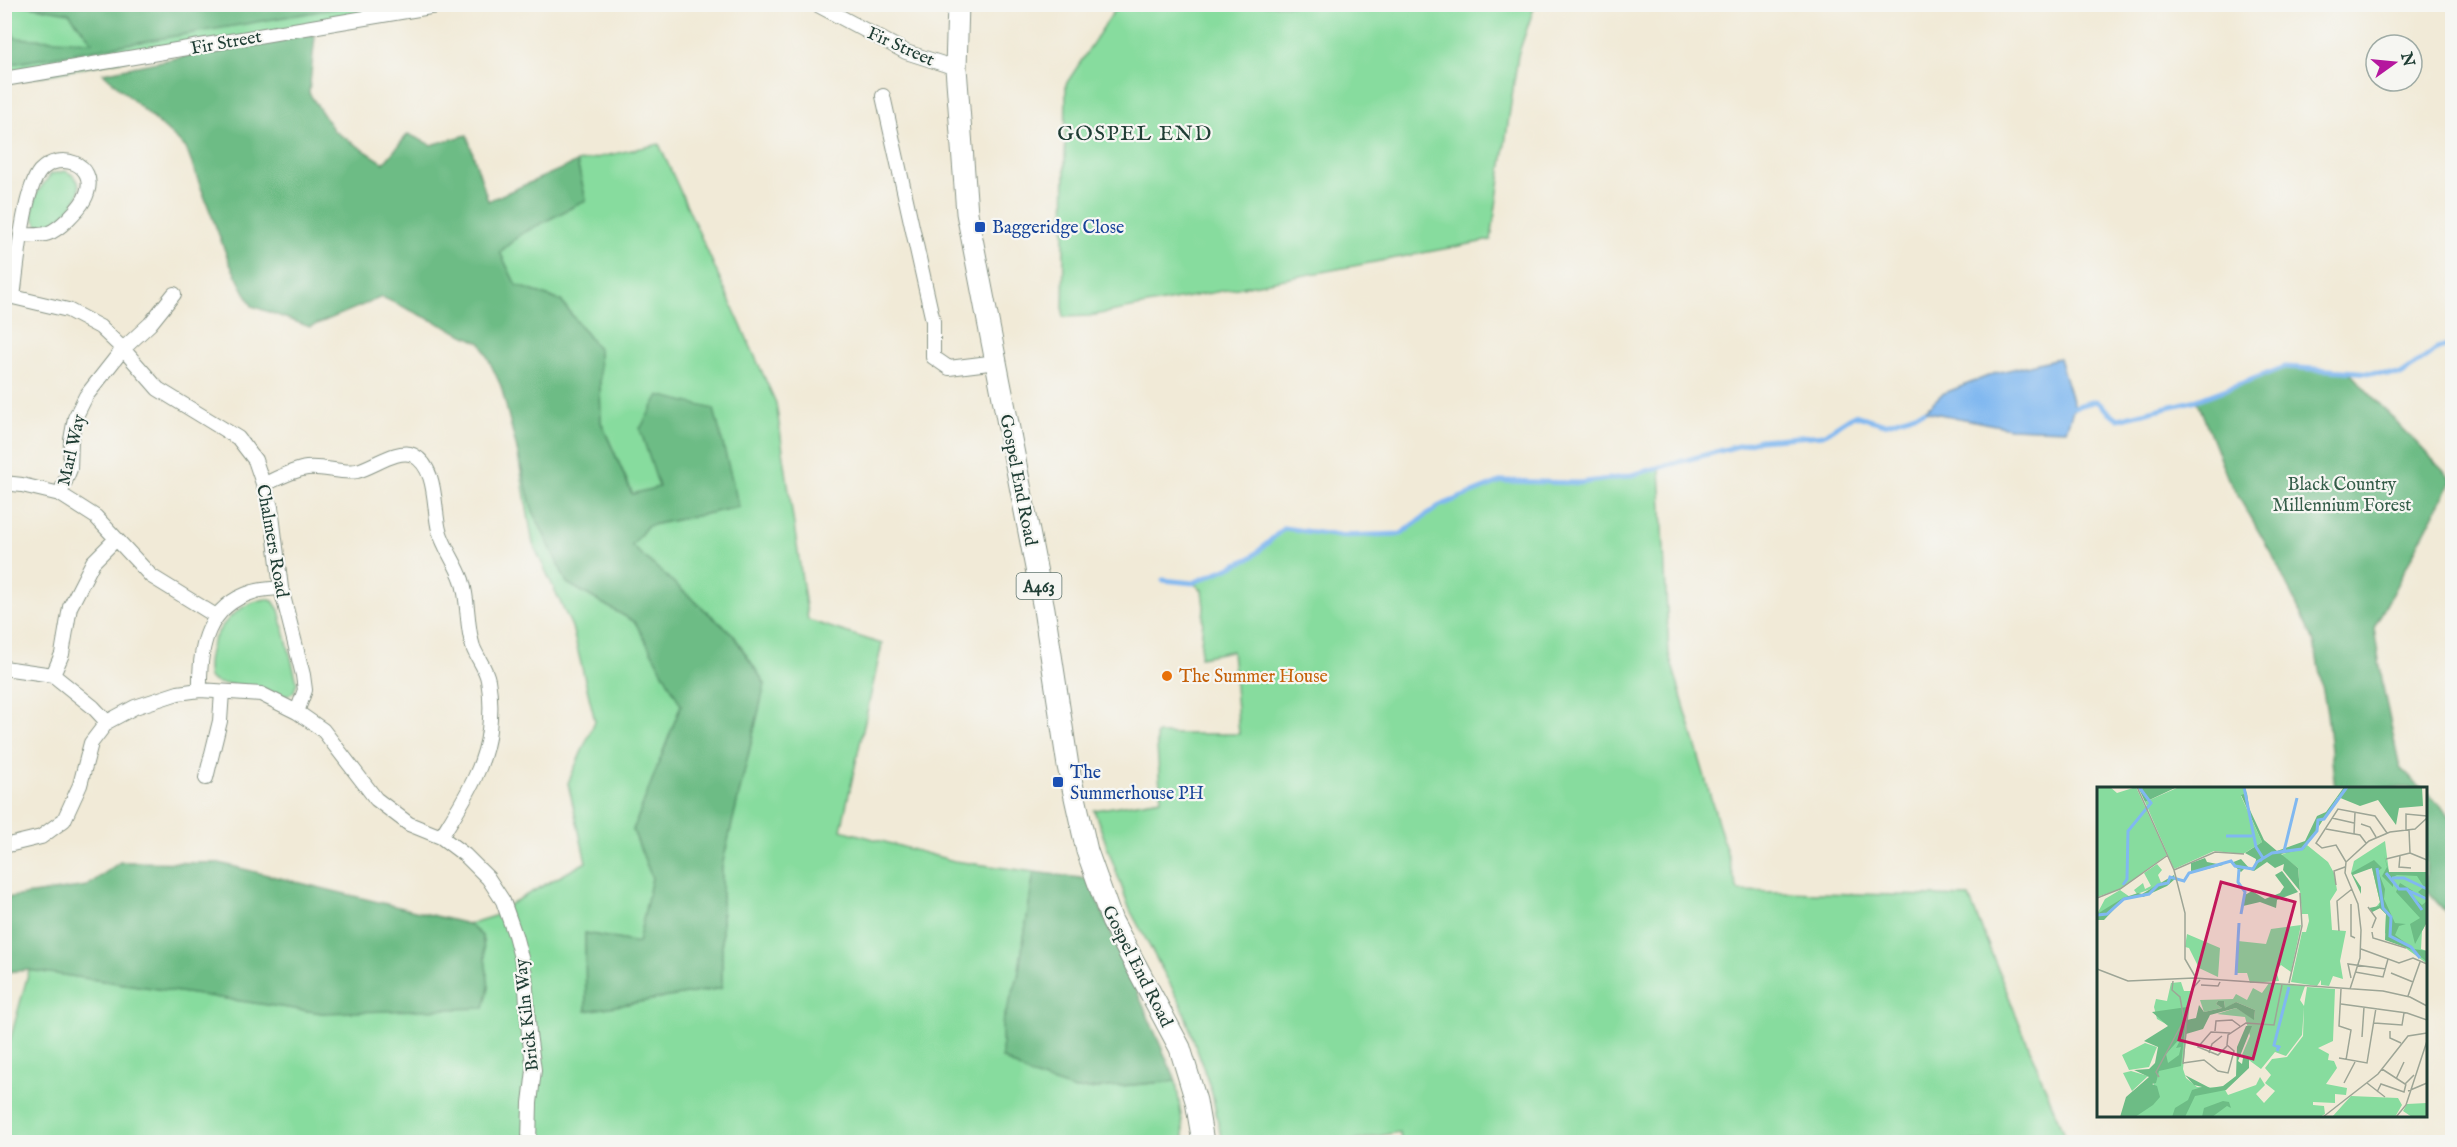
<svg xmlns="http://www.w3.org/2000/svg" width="2457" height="1147" viewBox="0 0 2457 1147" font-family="'IM FELL English',serif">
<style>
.green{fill:#87dc9e;stroke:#538c69;stroke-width:1.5}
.forest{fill:#6dbc85;stroke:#467c5c;stroke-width:1.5}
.water{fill:#80b8f0;stroke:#507a92;stroke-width:1.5}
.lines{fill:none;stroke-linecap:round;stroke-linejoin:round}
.stream{stroke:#80b8f0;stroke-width:5}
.street-casing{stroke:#889486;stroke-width:16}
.primary-casing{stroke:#889486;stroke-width:23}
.street{stroke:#fff;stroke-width:14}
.primary{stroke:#fff;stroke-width:21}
.transit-dot{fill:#1a4fb4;stroke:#f6f6f2;stroke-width:2}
.food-dot{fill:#e8710a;stroke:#f6f6f2;stroke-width:2}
.labels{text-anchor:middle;stroke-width:4.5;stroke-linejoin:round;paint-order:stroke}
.shield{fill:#f6f6f2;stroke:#60746d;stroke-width:1.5}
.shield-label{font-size:16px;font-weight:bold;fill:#1f3d34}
.street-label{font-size:18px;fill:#1f3d34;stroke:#f6f6f2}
.transit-label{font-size:18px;fill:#164399;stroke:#f6f6f2;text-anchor:start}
.park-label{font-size:18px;fill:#345d49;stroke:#f6f6f2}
.food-label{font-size:18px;fill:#c56008;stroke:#f6f6f2;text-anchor:start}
.quarter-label{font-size:21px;letter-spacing:1.5px;fill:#1f3d34;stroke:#f6f6f2}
.inset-river{fill:none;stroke:#80b8f0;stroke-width:3}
.inset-road{fill:none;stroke:#9da596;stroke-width:1.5}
.view{fill:#c2185b;fill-opacity:0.15;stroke:#c2185b;stroke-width:3}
.inset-edge{fill:none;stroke:#1f3d34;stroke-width:3}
</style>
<rect width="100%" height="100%" fill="#f6f6f2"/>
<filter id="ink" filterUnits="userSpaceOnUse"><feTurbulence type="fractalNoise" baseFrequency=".0167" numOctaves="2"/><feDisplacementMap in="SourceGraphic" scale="12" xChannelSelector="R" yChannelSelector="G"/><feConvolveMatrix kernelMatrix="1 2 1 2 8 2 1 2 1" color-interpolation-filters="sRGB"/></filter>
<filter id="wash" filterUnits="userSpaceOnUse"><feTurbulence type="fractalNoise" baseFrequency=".008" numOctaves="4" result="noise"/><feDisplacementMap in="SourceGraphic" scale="24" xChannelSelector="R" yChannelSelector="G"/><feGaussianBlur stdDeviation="1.35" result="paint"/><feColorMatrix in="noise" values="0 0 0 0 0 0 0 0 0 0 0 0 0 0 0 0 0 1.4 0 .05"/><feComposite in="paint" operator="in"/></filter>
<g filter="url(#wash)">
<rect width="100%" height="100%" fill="#f1ead7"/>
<path class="green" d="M5,5H409L5,83Z
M1122,5H1535L1518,55L1491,240L1089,316L1063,317L1066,84L1114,11Z
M659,144L776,403L808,620L882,644L841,830L954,861L1034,872L1018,977L1002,1024L1075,1090L1176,1081L1185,1142H5V1059L29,970L322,1013L489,988L482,936L468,924L494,916L512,903L586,862L568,783L595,721L572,627L533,544L517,449L532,509L567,583L635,622L681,705L633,830L652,878L638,943L585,933L586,1010L722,988V866L765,684L733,634L631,546L647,526L739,507L640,429L660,487L633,494L601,422L599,350L561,301L516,285L500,252L521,234L586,200L577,162Z
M65,171C101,186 61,225 39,228L32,214L36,194L51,174Z
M1660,467L1669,654L1738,891L1969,897L2067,1142H1402L1399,1132L1349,1142H1222L1212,1093L1182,1006L1130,910L1094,810L1161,799L1156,734H1239L1232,651L1200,657L1204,607L1202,590L1193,583L1251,558L1284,528L1339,536L1400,534L1439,506L1502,481L1579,483L1624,477Z
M266,599L273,601L279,610L297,682L294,692L287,696L246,686L217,683L209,678C202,643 230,604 266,599Z"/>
<path class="forest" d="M23,5H356L5,65V17L15,38L92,42L69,13Z
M305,32L315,36L309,93L334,131L384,163L408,134L431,145L467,135L488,201L577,162L586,200L521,234L500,252L516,285L561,301L599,350L601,422L632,494L659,487L640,429L659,395L714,409L739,507L647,526L632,546L733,635L765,684L722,866V988L586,1011L585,933L638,943L652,878L633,830L681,705L635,622L567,583L532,509L501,386L481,343L382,297L310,327L252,306L230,264L186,148L103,73Z
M2285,367L2347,370L2452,480L2374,628L2384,692L2400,768L2421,788H2335L2327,713L2314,642L2273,556L2228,479L2197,400Z
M2426,792L2452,818V919L2426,890Z
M120,862L219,863L468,924L482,936L489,988L484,1008L322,1013L29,970L5,972V898L87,886Z
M1034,872L1088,879L1176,1081L1075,1090L1030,1075L1002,1058V1024L1018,977Z"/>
<path class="water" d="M2059,358L2074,407L2066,430L2010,428L1924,411L1942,394L1996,373Z"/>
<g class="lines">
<path class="stream" d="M2074,407L2096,401L2118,419L2197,400L2285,367L2401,375L2437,349L2452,345
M1163,580L1193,583L1251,558L1284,528L1339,536L1401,534L1439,506L1502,481L1579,483L1624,477L1760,440L1823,435L1854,415L1885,424L1924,411"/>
</g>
</g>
<g filter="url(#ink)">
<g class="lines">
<defs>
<path id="street" d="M816,4L906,52L956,68
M4,79L448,4
M883,96L933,321V357L949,368L997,362
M4,297H13L68,310L100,327L123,349L158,389L238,438L255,460L271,507L281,588L303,675L305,690L297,712
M13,297C17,269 23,191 40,171C60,150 97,164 87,193C84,203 75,212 68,219C52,235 45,236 23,235
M4,483L22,485L60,494L96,517L151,576L216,616
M265,484C278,478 293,470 307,468C324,466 341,474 357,471C373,467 398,448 413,455C438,468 433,508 439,530C444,548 456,563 462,580C469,602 466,625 473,647C477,658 486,668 488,680C491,696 491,713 489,730C485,769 461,804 441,837
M60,494L70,469L71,440L75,418L86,396L123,349L150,324L174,294
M4,668L53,675L93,707L107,722
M53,675L62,654L70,607L93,562L116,539
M200,690C199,647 207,606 253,592C262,589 272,589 281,588
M206,778L220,721L222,692
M4,846L41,837L64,820L80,785L91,743L107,722L135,707L178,693L200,690L261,694L297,712L323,730L376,799L409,824L441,837L465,855L488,878L503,901L515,935L525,973L529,1034L534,1070L530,1103L529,1142"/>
<path id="primary" d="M958,4L956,68L967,213L1044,609L1068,766L1087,851L1112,921L1180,1048L1196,1101L1203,1142"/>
</defs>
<use href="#street" class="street-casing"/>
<use href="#primary" class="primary-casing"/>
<use href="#street" class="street"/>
<use href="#primary" class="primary"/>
</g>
</g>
<g class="transit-dot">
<rect x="974" y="221" width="12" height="12" rx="3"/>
<rect x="1052" y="776" width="12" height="12" rx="3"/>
</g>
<circle class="food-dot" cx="1167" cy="676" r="6"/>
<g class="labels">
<rect class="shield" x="1016.5" y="573" width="45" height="26" rx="4.5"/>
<g class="shield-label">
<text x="1039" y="592">A463</text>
</g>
<g class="street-label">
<text transform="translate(226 42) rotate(-10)" y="6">Fir Street</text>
<text transform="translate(901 46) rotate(24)" y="6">Fir Street</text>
<text transform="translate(71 450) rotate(-77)" y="6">Marl Way</text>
<text transform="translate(1019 480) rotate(79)" y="6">Gospel End Road</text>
<text transform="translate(273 541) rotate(80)" y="6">Chalmers Road</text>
<text transform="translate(1138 966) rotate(63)" y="6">Gospel End Road</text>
<text transform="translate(526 1015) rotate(-96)" y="6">Brick Kiln Way</text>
</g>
<g class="transit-label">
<text x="992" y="233">Baggeridge Close</text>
<text x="1070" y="778">The<tspan x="1070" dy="21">Summerhouse PH</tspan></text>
</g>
<g class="park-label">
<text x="2342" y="490">Black Country<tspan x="2342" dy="21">Millennium Forest</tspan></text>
</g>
<g class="food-label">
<text x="1179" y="682">The Summer House</text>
</g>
<g class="quarter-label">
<text x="1135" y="140">GOSPEL END</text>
</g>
</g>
<g transform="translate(2097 787)">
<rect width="330" height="330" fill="#f1ead7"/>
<path d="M0,0H13L20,6L39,0L70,68L23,102L0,110ZM82,0H147L150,6L144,9L165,55L146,67L117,64L77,82L48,15ZM288,54L292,85H330V135L325,144L324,162L330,164L329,176L288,146L289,127L283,121L275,125L283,115L275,81L254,86L257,74ZM210,58L231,75L237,86L240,103L233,114L235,143L249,144L243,174L246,192L236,189L232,199L224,198V193L220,199L194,195L205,145H209L212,134L211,127H205L201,81L184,68ZM60,77L65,83L61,88L65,98L40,107L37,103L46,96L48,102L54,99L47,86ZM23,103L33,110L0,127L8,112ZM204,138L194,185L184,178L179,183L182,194L153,196L150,186H140L141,154L169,157L174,142ZM90,147L123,161L121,190L102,181L92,161L88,160ZM84,195L87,204H94L86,282L89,291L100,300L127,301L131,308L159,298L163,290L168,298L159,307L167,316L178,304L168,296L174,288L168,281L175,272L190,270L206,249L207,220L205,248L189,269L178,265L164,282L145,268L153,249L148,230L120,227L139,221L157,232L158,223L139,215L128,222L127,214H121L119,217L125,221L107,225L103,213L136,212L139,207L150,213L156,201L165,206L172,196L208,199L203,213L207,219L210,200L238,202L236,254L221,261L232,267L231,273L237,274L240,281L229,297L250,301L249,308L238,307V316L216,315V318L227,319L228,327L223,330H27L58,309L56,287L76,241L60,232L57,220L59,212L70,214L74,196ZM48,256L60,260L52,280L32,283L25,268ZM34,284L51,289L35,304L26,286ZM254,309L301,311L305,318L298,330H235ZM330,316L329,330H315L306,324L310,317Z" fill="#87dc9e"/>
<path d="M51,0H77L78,1L48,15L42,2ZM247,0H325L326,19L302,21L299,38L281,13L263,19L241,10L207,62L184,67L201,81L203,104L186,83L187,77L178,81L170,75L157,84L148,81L144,85L134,76L144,72L153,82L158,81L159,72L148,66L165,55L144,8L150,6L152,21L167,53L180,64L208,54L220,29L229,25ZM287,68L292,85H330V112L321,105L327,100L320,89L300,88L296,90V100L285,89L290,80ZM108,71L110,75L126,78L94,86V76ZM277,73L285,81L281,84L288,102L287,112L298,136L309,137L302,139L298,148L317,162L330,164L329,174L313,162L288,153L289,127L283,121L275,125L272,121L282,119L283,115L275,81L256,88L264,100V107L254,86ZM185,84L201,105L180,113L179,121L163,115L146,119V109L155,104L168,112L183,106L187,100L178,88ZM77,88L78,92L70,99L46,110L40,108L26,113L7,133H0V127L26,111L41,106L45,107ZM303,96L316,104L315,109L325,118L330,114V135L318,157L313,137L323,131L299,105ZM121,214H127L128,221L139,215L158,223L157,233L139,221L113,228L106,242L89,247L90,233L99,231L102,218L107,225L125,221L119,217ZM90,220L84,279L62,284L59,296L55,297L60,299L63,310L56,318L38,330H23L29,310L52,290L37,283L52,282L58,276L61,260L47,254L71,239L55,225ZM86,248L79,261L84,260L82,268L71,276L69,267ZM149,239H155L141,274L145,277L146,271H152V281L129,303L98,309L88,330H75L78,321L91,313L95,303L105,300L97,298L88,288L113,301L126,299L139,289L140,260ZM126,314L132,315L134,321L130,319L115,330H105L107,321Z" fill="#6dbc85" fill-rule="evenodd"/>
<path class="inset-river" d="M147,0L159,60L166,71L163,74M129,49H155M187,64L200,11M280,81L286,121L294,130L293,149L314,160L323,171M142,82L141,95L148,105L144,127M289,86L302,102H310L325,123M295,91H307L330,102M26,98L30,92L31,44L54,16L42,0M310,103L330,112M0,128L10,127L27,112L52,107L61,98L71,96L73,90L87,94L92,86L134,74L138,79L156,82L160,75L175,66L205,62L220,44L221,33L227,32L250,0M139,188L142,136M180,264L182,260L177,258L192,200"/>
<path class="inset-road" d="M40,0L77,83L88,126V172L99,191M235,31L257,36M264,37L273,40L279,50M229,42L263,48L269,56M309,43V27L330,29M312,43L313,66M257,47L258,25M313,66L330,73M303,69L302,80L314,81M289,72L313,66M249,75L239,58L225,61L219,56L241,22L278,29L290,46M77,83L118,65L147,67M239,98L237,84L248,80M0,111L23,102L71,68M254,117V149L258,151M271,120L279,131L275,141M242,144L240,114L255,102M275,145L276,151L309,161M264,162L302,176L316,171L330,177M0,182L31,194L97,191L286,204L313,210L330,219M258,185L286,190L291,172M294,186L316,195M254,191L251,177L289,182M192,196L205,139L203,106M104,198L121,199L123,195M244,202L242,239L254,243L249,273M253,202L263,171L264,143L261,117L248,86L249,75L272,54L293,45L318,42L330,31M311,209L323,175M244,217L310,226L330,233M277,236L305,238L307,226M118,244L119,234L135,233L143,239M293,244V251L304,256M265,250L267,220M130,259L121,268L101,260L114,245L133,246M112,266L115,257L125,249M242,271L270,276L279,221M86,276L107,273L121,284L131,286L137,264L130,258L131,248L149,236L177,238L185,198M86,277L91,220L95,202L103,193M285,282L308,297L317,288M62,290L59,285L87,233L83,210L75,203L76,194M299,292L307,275M247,296L258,275M270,296L288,310M311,304L330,296M280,305L284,297L307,305L309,297M226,330L281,287L311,249L330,246M299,330L309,318L330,254"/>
<path class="view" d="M124,95L198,115L156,272L82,253Z"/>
<rect width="330" height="330" class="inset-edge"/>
</g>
<rect width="2457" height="1147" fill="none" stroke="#f6f6f2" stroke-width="24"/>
<g transform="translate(2394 63) rotate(75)"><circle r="28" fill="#f6f6f2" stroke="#a0aca6" stroke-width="1.5"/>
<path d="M0-4.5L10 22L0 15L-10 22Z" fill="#b5179e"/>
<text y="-9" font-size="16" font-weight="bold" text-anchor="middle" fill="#1f3d34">N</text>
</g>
</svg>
